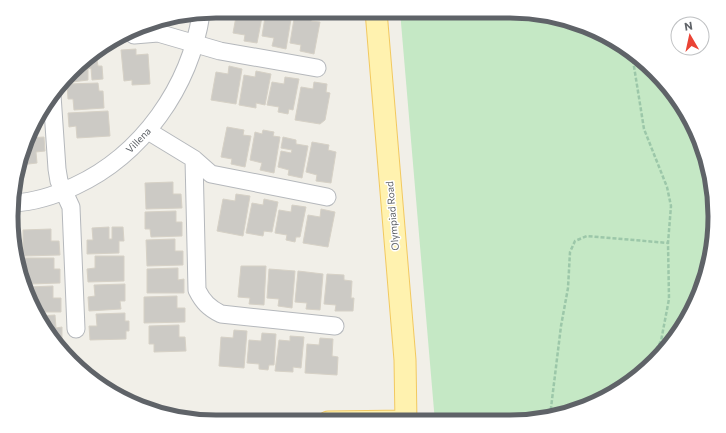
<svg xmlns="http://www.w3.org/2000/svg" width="726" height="433" viewBox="0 0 726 433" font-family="Commissioner,sans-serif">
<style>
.green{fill:#c5e8c5}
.building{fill:#cccac5;stroke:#d6d1c6}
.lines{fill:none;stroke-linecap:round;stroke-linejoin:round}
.minor-casing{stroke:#b5b8bc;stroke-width:19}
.major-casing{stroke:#f2c960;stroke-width:23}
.path{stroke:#9cc7a9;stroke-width:2.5;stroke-dasharray:4 2;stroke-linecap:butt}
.minor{stroke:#fff;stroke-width:17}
.major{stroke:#fff2af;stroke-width:21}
.labels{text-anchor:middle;stroke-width:3;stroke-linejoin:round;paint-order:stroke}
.street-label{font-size:10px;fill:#5f6368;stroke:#fff}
.rim{fill:none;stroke:#5f6368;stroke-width:5}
</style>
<rect width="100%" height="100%" fill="#f1efe8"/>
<path class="green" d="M400,11H523L576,22L624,46L680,103L711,177V257L680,331L645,371L612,394L575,411L523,422H435Z"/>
<path class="building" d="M237,11L263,12L257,43L244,41L245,35L233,33Z
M266,11L292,13L286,49L272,46L274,38L262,36Z
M295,13L312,16L311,21L320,22L314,54L300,51L301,45L290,43Z
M136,49V55L148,54L150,84L132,85V80L124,81L121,50Z
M91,54H96L98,66H102L103,79L92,80L91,68L88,69V80L72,82V75Z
M229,66L242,69L236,104L211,100L216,72L228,74Z
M256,71L271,74L265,105L256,103V108L239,105L244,75L255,77Z
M285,77L299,79L293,110L289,109L288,114L278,112L279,107L267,105L272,82L284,84Z
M314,82L327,84L326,92L330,93L325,120L320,124L295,120L301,87L313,89Z
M98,83L99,91H103L104,108L74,110L73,99H68L67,84Z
M108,111L110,136L77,138L76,126L69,127L68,113Z
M227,127L244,130L243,135L251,136L245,167L231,164L232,159L221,157Z
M263,130L274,132L273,136L280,137L274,173L260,170L262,163L250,160L255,132L262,134Z
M44,137L45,151L36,152L37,163L20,165L22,151L28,138Z
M283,137L296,140V144L308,146L302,178L288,175L289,170L278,167L281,151L291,153L292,150L281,148Z
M312,142L329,145L328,150L336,152L331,183L316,181L317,175L306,172Z
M173,182V194H181L182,208L146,209L145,183Z
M236,194L250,196L243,236L217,231L223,199L235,201Z
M264,199L278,202L272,232L264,231L263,236L246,233L252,203L263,205Z
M292,205L306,207L300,237H296L295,242L286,240L287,235L275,233L279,210L291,212Z
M321,209L335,212L328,247L303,243L308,215L320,217Z
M176,211V222H182V236L151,237L150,229H145V212Z
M109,227V239H112V227H123L124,241H119V253L87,254V240H93L92,228Z
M51,229V241H59L60,255L23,256V230Z
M175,239V251H183V265L147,266L146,240Z
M95,256H124V281L88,282L87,269L95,268Z
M23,258H54V269H60V283L29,284L28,276H24Z
M241,266H266L264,305L249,304L250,298L238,297Z
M178,268V280L184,279V293H147V269Z
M269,269L295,271L292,308L278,306L279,299L267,298Z
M298,271L323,274L320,310L306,309L307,303L295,302Z
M327,274L344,275V280L352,281L351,298H354L353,311H335L336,305L324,304Z
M125,284V301H120L121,309L89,311L88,297L95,296L94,285Z
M53,286V298H61V312H38L29,296V287Z
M177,296V308H185V322L144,323V297Z
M125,313V321H129V331H126V339L90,340L89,326H97L96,314Z
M55,315L56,328L62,327V341H53L40,316Z
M179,325V337H185L186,351L154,352V344H149V326Z
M234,330L247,331L244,368L219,366L221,337L233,338Z
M262,333L276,334L274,365H269L268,370L259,369V364L247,363L249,340L261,341Z
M290,336L304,337L301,368L293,367V372L275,371L279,340L290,341Z
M320,338L333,339L332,356L338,357L337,375L305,373L307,344L319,345Z"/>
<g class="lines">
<defs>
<path id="minor" d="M134,35L158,33L220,51L317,68
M52,95L57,169L59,181L71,207L76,329
M148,131L194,159L211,174L327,197
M194,159L197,290C203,302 209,308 221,314L335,326
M13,203C35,202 56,195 75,186C142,155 190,87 201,14"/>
<path id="major" d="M376,11L405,360L406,422
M328,422L406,421"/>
</defs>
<use href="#minor" class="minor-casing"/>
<use href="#major" class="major-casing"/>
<path class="path" d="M632,54L644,129L667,187L671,206L668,243L669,299L661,341L643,372
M550,416L561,326L568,288L570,252L575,241L587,236L668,243"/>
<use href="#minor" class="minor"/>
<use href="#major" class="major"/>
</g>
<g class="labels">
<g class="street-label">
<text transform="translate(138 140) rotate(-46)" y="4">Villena</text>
<text transform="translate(392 216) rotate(-95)" y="4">Olympiad Road</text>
</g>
</g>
<path d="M0 0H726V433H0ZM216 18H510A198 198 0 0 1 708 216V217A198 198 0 0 1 510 415H216A198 198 0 0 1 18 217V216A198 198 0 0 1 216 18Z" fill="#fff" fill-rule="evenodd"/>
<path class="rim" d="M216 18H510A198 198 0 0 1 708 216V217A198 198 0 0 1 510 415H216A198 198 0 0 1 18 217V216A198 198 0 0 1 216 18Z"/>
<g transform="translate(690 36) rotate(351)"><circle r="19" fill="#ffffff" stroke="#bfc1c3"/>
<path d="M0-3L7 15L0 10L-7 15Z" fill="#ea4335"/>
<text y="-6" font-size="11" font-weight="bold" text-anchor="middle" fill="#5f6368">N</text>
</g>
</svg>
